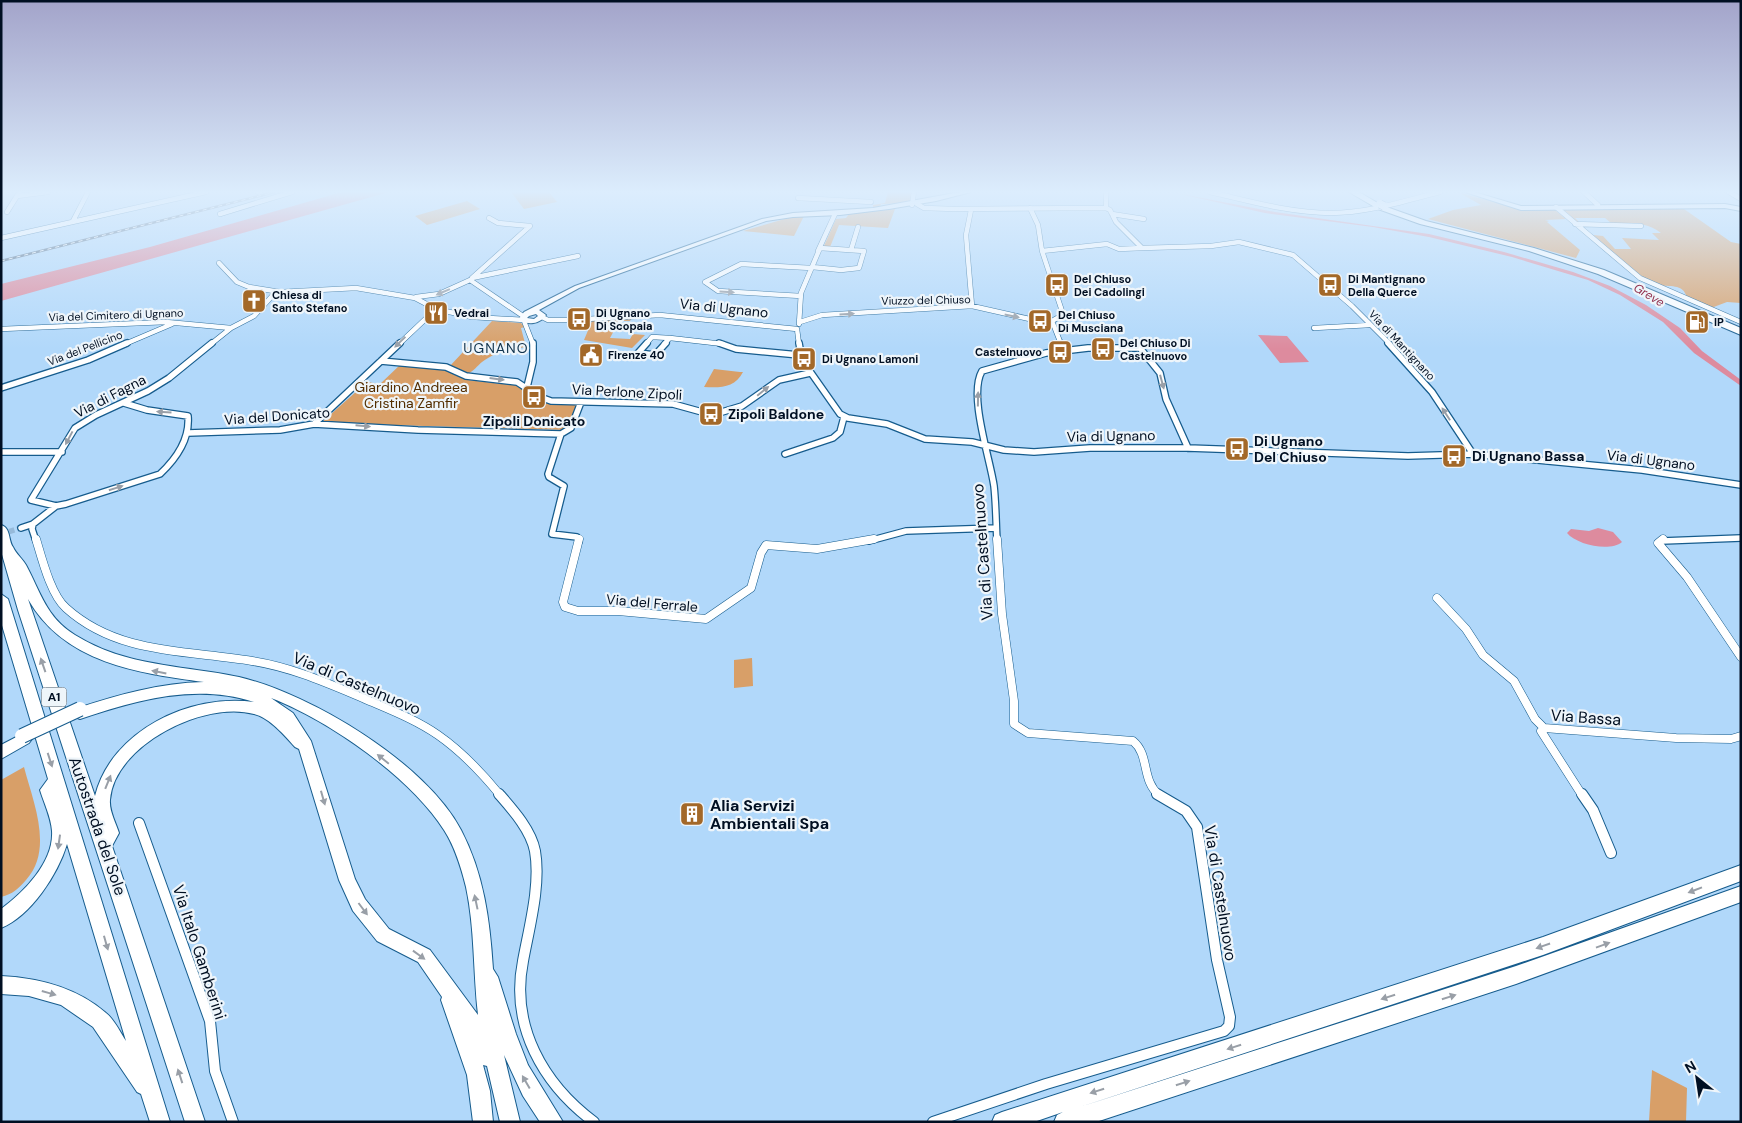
<svg xmlns="http://www.w3.org/2000/svg" width="1742" height="1123" viewBox="0 0 1742 1123" font-family="'DM Sans',sans-serif">
<style>
.green{fill:#d89f68}
.water{fill:#dd8b9e}
.lines{fill:none;stroke-linecap:round;stroke-linejoin:round}
.street-tunnel{stroke:#96bada;stroke-width:5.5;stroke-dasharray:5.5 3;stroke-linecap:butt}
.street-far3-casing{stroke:#165c8d;stroke-width:5.5}
.street-far2-casing{stroke:#165c8d;stroke-width:8}
.street-far1-casing{stroke:#165c8d;stroke-width:9}
.street-casing{stroke:#165c8d;stroke-width:12}
.secondary-casing{stroke:#165c8d;stroke-width:2}
.highway-casing{stroke:#165c8d;stroke-width:2}
.street-far3{stroke:#fff;stroke-width:4.5}
.street-far2{stroke:#fff;stroke-width:5.5}
.street-far1{stroke:#fff;stroke-width:8}
.street{stroke:#fff;stroke-width:10}
.secondary{fill:#fff;fill-rule:evenodd}
.highway{fill:#fff;fill-rule:evenodd}
.rail-casing{stroke:#546e88;stroke-width:2.5}
.rail{stroke:#eef5fa;stroke-width:1;stroke-dasharray:4;stroke-linecap:butt}
.highway-bridge-far1-casing{stroke:#165c8d;stroke-width:9;stroke-linecap:butt}
.highway-bridge-casing{stroke:#165c8d;stroke-width:16;stroke-linecap:butt}
.highway-bridge-far1{stroke:#fff;stroke-width:8}
.highway-bridge{stroke:#fff;stroke-width:14}
.oneway{fill:#999fa7}
.labels{text-anchor:middle;stroke-width:4.5;stroke-linejoin:round;paint-order:stroke}
.far-poi-label{font-size:11px;font-weight:bold;fill:#000f22;stroke:#eef5fa;text-anchor:start}
.far-street-label{font-size:11px;fill:#000f22;stroke:#eef5fa}
.far-water-label{font-size:12px;font-style:italic;fill:#91304e;stroke:#eef5fa}
.shield{fill:#eef5fa;stroke:#475463;stroke-width:1}
.shield-label{font-size:12px;font-weight:bold;fill:#000f22}
.street-label{font-size:14px;fill:#000f22;stroke:#eef5fa}
.far-quarter-label{font-size:14px;letter-spacing:1px;fill:#0f324c;stroke:#eef5fa}
.park-label{font-size:14px;fill:#542e00;stroke:#eef5fa}
.poi-label{font-size:14px;font-weight:bold;fill:#000f22;stroke:#eef5fa;text-anchor:start}
.near-street-label{font-size:16px;fill:#000f22;stroke:#eef5fa}
.near-poi-label{font-size:16px;font-weight:bold;fill:#000f22;stroke:#eef5fa;text-anchor:start}
</style>
<rect width="100%" height="100%" fill="#b1d8fa"/>
<path class="green" d="M511,192H549L557,202L524,209Z
M888,192H913L912,203L881,204L880,207L873,208V205L885,203Z
M1458,192L1516,208L1554,209L1566,219L1545,220L1549,221L1547,222L1580,250L1576,258L1428,219L1453,210L1481,205Z
M467,201L480,209L427,225L415,216Z
M895,209L888,228L839,225L830,247L824,246L836,219L846,218L849,214Z
M1562,209H1684L1731,242L1741,244V303L1727,302L1711,308L1687,298C1683,282 1669,288 1658,285C1641,280 1608,247 1593,235L1603,236L1615,249H1631L1622,238L1659,240L1652,233H1661C1646,221 1630,223 1611,223L1605,218H1575L1579,222H1577Z
M804,216L794,236L743,231L788,218Z
M631,319L630,321H619L610,338L630,339L633,334L645,335L632,348L584,340L592,321Z
M492,321L521,323L525,327L521,328L526,347C511,349 495,352 482,362C477,366 474,371 467,374L449,367Z
M401,364L446,369L469,377L467,380L503,384L505,382L514,383L540,400L579,404L566,430L321,423L367,382L380,384Z
M714,369L740,372H743C735,388 720,388 704,387Z
M752,658L753,686L734,688V660Z
M24,767C33,802 54,849 26,880C18,889 13,894 1,897V780Z
M1652,1070L1687,1088L1686,1122H1649Z"/>
<path class="water" d="M342,192H389L1,301V284L150,247Z
M1171,192L1275,212L1429,234L1504,252L1573,272L1610,286L1646,305L1680,328L1702,351L1741,380V386L1694,353L1663,322L1620,295L1588,280L1512,257L1429,237L1373,227L1265,213Z
M1258,335L1287,336L1309,362L1280,363Z
M1598,528L1613,532L1622,542C1610,552 1577,545 1567,533L1571,529L1589,531Z"/>
<g class="lines">
<path class="street-tunnel" d="M1,534L21,528"/>
<defs>
<path id="street-far3" d="M19,192L17,196L48,192
M258,192L261,194
M1106,192V208
M1210,192C1249,201 1290,213 1331,213C1368,213 1404,201 1440,192
M1584,192L1598,205
M1729,192L1741,199
M798,198L871,202
M917,204L924,208L954,209L1106,208L1110,210L1116,222L1142,248L1211,246L1239,242L1293,255L1352,306L1390,344
M912,205L914,192
M1556,207L1640,278L1741,322
M1030,208L1038,225L1042,251L1062,311L1059,317L1052,321
M971,210L966,235L972,306
M7,212L17,196
M220,214L292,192
M1112,214L1144,219
M489,218L498,223L530,226
M73,221L88,192
M1575,224L1641,226
M1,238L206,192
M851,250L858,227
M818,251L835,214
M1042,251L1107,244L1119,249L1142,248
M219,263L237,282L249,287L280,292L356,288L415,298L436,309L472,317L524,320
M812,267L841,270L859,268L864,251L820,248
M472,278L578,256
M472,278L530,226
M470,280L523,316
M801,296L718,291L705,282L741,264L811,268
M416,297L439,294L470,280
M542,317L548,320H568L660,315L797,329
M524,321L533,344
M1052,321L1061,344
M800,322L822,315L972,306L1034,320L1052,321
M799,324L801,293L820,248
M1314,328L1370,325
M1,329L166,322L231,328
M797,329L799,344
M670,338L723,344
M125,344L172,324
M211,344L231,328L254,316L273,295
M399,344L436,309
M646,344L652,337L670,338
M664,344L670,338"/>
<path id="street-far2" d="M647,343L638,353L655,355L666,343
M719,343L736,349L799,355
M799,343L802,360L840,414L848,418L887,424L925,439L972,442L1004,450L1034,452L1090,448H1188L1408,456L1473,454L1642,470L1741,485
M1060,343L1063,350
M1388,343L1432,392L1473,454
M381,361L446,367L466,376L517,382L540,397L551,401L673,404L702,412H722L742,406L779,380L810,373
M527,387L533,362V343
M1,388L88,360L127,343
M124,403L147,410L188,416C190,439 176,459 160,474L66,504L56,506L31,500L75,428L96,415L148,391L169,378L212,343
M314,424L400,343
M188,433L280,430L314,424L418,430L561,434L571,428L581,402
M561,434L548,474L549,477L564,486L552,534L577,537L579,541
M1,452H62
M785,454L833,438L840,432L844,417
M33,524L32,529L36,541
M21,528L33,524L56,506
M869,541L906,531L995,528
M997,541C996,523 996,504 994,486C990,458 968,395 982,371L1046,353L1088,348H1140L1160,373L1166,399L1188,448
M1662,541L1741,538"/>
<path id="street-far1" d="M36,539C42,559 51,595 66,608C118,655 187,650 252,661C291,667 327,683 363,698C388,709 415,719 438,735C461,751 482,773 500,795
M579,539L563,602L565,607L578,611H618L706,619L751,588L761,553L766,545L817,549L874,539
M997,539L1002,614L1014,701V724L1028,733L1133,741C1150,755 1141,780 1159,795
M1663,539L1658,543L1687,577L1741,657
M1437,598L1466,629L1483,655L1514,681L1535,719L1544,728
M1544,728L1676,738L1731,739L1741,736
M1544,728L1541,731L1582,795"/>
<path id="street" d="M499,794C513,810 531,830 535,851C541,885 529,928 523,961C510,1026 543,1084 594,1122
M1582,794L1593,810L1611,853
M139,823L210,1021L215,1071L233,1122
M933,1122L1046,1084L1224,1031L1229,1026L1230,1017L1217,960L1197,827L1186,811L1157,794"/>
<path id="secondary" d="M960,192H971L936,201L889,209L840,215L793,217L766,221L579,288L539,310L546,315C540,324 528,326 519,319L524,312L575,286L762,219L793,213L873,208ZM536,314L538,316L534,319L527,318L529,316Z
M1465,192H1474L1521,206L1725,204L1741,207V211L1725,208L1521,210Z"/>
<path id="highway" d="M1349,192H1359L1381,205L1426,221L1534,248L1604,270L1741,328V335L1598,274L1529,251L1420,224L1378,209Z
M1,525C11,528 8,540 13,547C16,554 22,558 26,565C41,593 46,617 75,635C126,667 183,665 239,677C311,694 426,763 461,830C484,874 490,921 493,969L498,977L516,1034L528,1065L563,1122H540L523,1096L504,1055L520,1122H500L487,1066L483,1065L490,1091L493,1122H473L467,1075L441,1000L442,997L418,962L377,941L353,911L339,880L299,749L295,747C284,735 270,718 254,714C205,700 114,745 110,800C109,811 116,823 119,833L112,846L205,1122H185L18,610L1,551ZM28,599C64,663 138,673 204,682C159,683 117,695 75,709L73,713L75,717L80,719C136,700 196,683 254,702C190,693 111,731 95,796ZM271,698C330,721 410,777 444,830C455,847 461,867 466,887C475,929 473,972 478,1015L430,950L389,929L365,899L355,879L311,741L293,713Z
M1,594L8,599L170,1122H150L141,1094L137,1092L93,1027L61,1005L29,996L1,994V976C39,978 76,987 106,1013C114,1019 120,1032 126,1041L67,844C58,874 31,916 1,928V909C24,892 54,862 52,831C51,817 44,803 40,790L48,779L1,622Z
M24,733L29,735L32,739L29,743L1,759V745Z
M1741,865V881L1543,955L1080,1107L1516,966L1741,886V902L1516,984L1096,1122H1054L1057,1115L1063,1112L1034,1122H992L995,1115L1002,1112L1543,937Z"/>
</defs>
<use href="#street-far3" class="street-far3-casing"/>
<use href="#street-far2" class="street-far2-casing"/>
<use href="#street-far1" class="street-far1-casing"/>
<use href="#street" class="street-casing"/>
<use href="#secondary" class="secondary-casing"/>
<use href="#highway" class="highway-casing"/>
<use href="#street-far3" class="street-far3"/>
<use href="#street-far2" class="street-far2"/>
<use href="#street-far1" class="street-far1"/>
<use href="#street" class="street"/>
<use href="#secondary" class="secondary"/>
<use href="#highway" class="highway"/>
<defs>
<path id="rail" d="M1,261L275,192"/>
</defs>
<use href="#rail" class="rail-casing"/>
<use href="#rail" class="rail"/>
<defs>
<path id="highway-bridge-far1" d="M1380,204L1384,206"/>
<path id="highway-bridge" d="M22,736L80,709"/>
</defs>
<use href="#highway-bridge-far1" class="highway-bridge-far1-casing"/>
<use href="#highway-bridge" class="highway-bridge-casing"/>
<use href="#highway-bridge-far1" class="highway-bridge-far1"/>
<use href="#highway-bridge" class="highway-bridge"/>
</g>
<defs><path id="oneway-solid" d="M-6-.8H1V-3.2L6.5 0L1 3.2V.8H-6Z" transform="scale(1.25)"/></defs>
<g class="oneway">
<use href="#oneway-solid" transform="translate(443 292) rotate(157)"/>
<use href="#oneway-solid" transform="translate(727 292) rotate(4)"/>
<use href="#oneway-solid" transform="translate(847 314) rotate(-4)"/>
<use href="#oneway-solid" transform="translate(1012 316) rotate(11)"/>
<use href="#oneway-solid" transform="translate(400 342) rotate(136)"/>
<use href="#oneway-solid" transform="translate(497 379) rotate(7)"/>
<use href="#oneway-solid" transform="translate(1162 382) rotate(75)"/>
<use href="#oneway-solid" transform="translate(763 391) rotate(-39)"/>
<use href="#oneway-solid" transform="translate(978 399) rotate(-89)"/>
<use href="#oneway-solid" transform="translate(164 412) rotate(-176)"/>
<use href="#oneway-solid" transform="translate(1446 414) rotate(-123)"/>
<use href="#oneway-solid" transform="translate(363 426) rotate(5)"/>
<use href="#oneway-solid" transform="translate(69 438) rotate(118)"/>
<use href="#oneway-solid" transform="translate(116 488) rotate(-18)"/>
<use href="#oneway-solid" transform="translate(43 665) rotate(-109)"/>
<use href="#oneway-solid" transform="translate(159 672) rotate(-169)"/>
<use href="#oneway-solid" transform="translate(383 759) rotate(-141)"/>
<use href="#oneway-solid" transform="translate(50 760) rotate(72)"/>
<use href="#oneway-solid" transform="translate(108 782) rotate(-68)"/>
<use href="#oneway-solid" transform="translate(323 798) rotate(74)"/>
<use href="#oneway-solid" transform="translate(59 842) rotate(98)"/>
<use href="#oneway-solid" transform="translate(1695 890) rotate(159)"/>
<use href="#oneway-solid" transform="translate(476 902) rotate(-102)"/>
<use href="#oneway-solid" transform="translate(363 909) rotate(53)"/>
<use href="#oneway-solid" transform="translate(106 943) rotate(74)"/>
<use href="#oneway-solid" transform="translate(1603 945) rotate(-20)"/>
<use href="#oneway-solid" transform="translate(1543 946) rotate(161)"/>
<use href="#oneway-solid" transform="translate(419 955) rotate(36)"/>
<use href="#oneway-solid" transform="translate(49 993) rotate(16)"/>
<use href="#oneway-solid" transform="translate(1388 997) rotate(162)"/>
<use href="#oneway-solid" transform="translate(1449 997) rotate(-18)"/>
<use href="#oneway-solid" transform="translate(1234 1047) rotate(162)"/>
<use href="#oneway-solid" transform="translate(180 1076) rotate(-108)"/>
<use href="#oneway-solid" transform="translate(526 1082) rotate(-120)"/>
<use href="#oneway-solid" transform="translate(1183 1083) rotate(-18)"/>
<use href="#oneway-solid" transform="translate(1097 1091) rotate(162)"/>
</g>
<linearGradient id="sky" x2="0" y2="1"><stop stop-color="#a3a4ca"/><stop offset="0.55" stop-color="#dcedfd"/><stop offset="1" stop-color="#dcedfd" stop-opacity="0"/></linearGradient>
<rect width="1742" height="349" fill="url(#sky)"/>
<defs>
<symbol id="bus-square" viewBox="-11 -11 22 22"><rect x="-9" y="-9" width="18" height="18" rx="4" fill="#a36828" stroke="#eef5fa"/><path d="M-5-6H5V4H4V6H2V4H-2V6H-4V4H-5ZM-3.5-4V0h7V-4ZM-3.5 1.2v1.5H-2V1.2ZM2 1.2v1.5H3.5V1.2Z" fill="#fff"/></symbol>
<symbol id="church-square" viewBox="-11 -11 22 22"><rect x="-9" y="-9" width="18" height="18" rx="4" fill="#a36828" stroke="#eef5fa"/><path d="M-1.2-6h2.4v3.5h3.3v2.4h-3.3V6h-2.4V-.1h-3.3v-2.4h3.3Z" fill="#fff"/></symbol>
<symbol id="restaurant-square" viewBox="-11 -11 22 22"><rect x="-9" y="-9" width="18" height="18" rx="4" fill="#a36828" stroke="#eef5fa"/><path d="M-5-6h1v4h1v-4h1v4h1v-4h1v5L-1.5 .5V6h-2V.5L-5-1ZM5-6V6H3V1.5H1.5Q1.5-4 5-6Z" fill="#fff"/></symbol>
<symbol id="fuel-square" viewBox="-11 -11 22 22"><rect x="-9" y="-9" width="18" height="18" rx="4" fill="#a36828" stroke="#eef5fa"/><path d="M-5.5-6h7V0h2V4h1.3V-2.5L3-4.5l.8-.8L6-3V5H2.5V1h-1V6h-7ZM-4.2-4.7v3.2H.2V-4.7Z" fill="#fff"/></symbol>
<symbol id="civic-square" viewBox="-11 -11 22 22"><rect x="-9" y="-9" width="18" height="18" rx="4" fill="#a36828" stroke="#eef5fa"/><path d="M-.6-6.5H3V-4.5H.6V-3L4-1V1h2V6H-6V1h2V-1L-.6-3ZM-1.2 2.5V6h2.4V2.5Z" fill="#fff"/></symbol>
<symbol id="building-square" viewBox="-11 -11 22 22"><rect x="-9" y="-9" width="18" height="18" rx="4" fill="#a36828" stroke="#eef5fa"/><path d="M-4-6H4V6H1V3H-1V6H-4ZM-2.5-4.3h1.7v1.8h-1.7ZM.8-4.3h1.7v1.8H.8ZM-2.5-1h1.7V.8h-1.7ZM.8-1h1.7V.8H.8Z" fill="#fff"/></symbol>
</defs>
<g fill-rule="evenodd">
<use href="#bus-square" x="1043" y="271" width="28" height="28"/>
<use href="#bus-square" x="1316" y="271" width="28" height="28"/>
<use href="#church-square" x="240" y="287" width="28" height="28"/>
<use href="#restaurant-square" x="422" y="299" width="28" height="28"/>
<use href="#bus-square" x="565" y="305" width="28" height="28"/>
<use href="#bus-square" x="1026" y="307" width="28" height="28"/>
<use href="#fuel-square" x="1683" y="308" width="28" height="28"/>
<use href="#bus-square" x="1089" y="335" width="28" height="28"/>
<use href="#bus-square" x="1046" y="338" width="28" height="28"/>
<use href="#civic-square" x="577" y="341" width="28" height="28"/>
<use href="#bus-square" x="790" y="345" width="28" height="28"/>
<use href="#bus-square" x="520" y="383" width="28" height="28"/>
<use href="#bus-square" x="697" y="400" width="28" height="28"/>
<use href="#bus-square" x="1223" y="435" width="28" height="28"/>
<use href="#bus-square" x="1440" y="442" width="28" height="28"/>
<use href="#building-square" x="678" y="800" width="28" height="28"/>
</g>
<g class="labels">
<g class="far-poi-label">
<text x="1074" y="283">Del Chiuso<tspan x="1074" dy="13">Dei Cadolingi</tspan></text>
<text x="1348" y="283">Di Mantignano<tspan x="1348" dy="13">Della Querce</tspan></text>
<text x="272" y="299">Chiesa di<tspan x="272" dy="13">Santo Stefano</tspan></text>
<text x="454" y="317">Vedrai</text>
<text x="596" y="317">Di Ugnano<tspan x="596" dy="13">Di Scopaia</tspan></text>
<text x="1058" y="319">Del Chiuso<tspan x="1058" dy="13">Di Musciana</tspan></text>
<text x="1714" y="326">IP</text>
<text x="1120" y="347">Del Chiuso Di<tspan x="1120" dy="13">Castelnuovo</tspan></text>
<text x="1042" y="356" text-anchor="end">Castelnuovo</text>
<text x="608" y="359">Firenze 40</text>
<text x="822" y="363">Di Ugnano Lamoni</text>
</g>
<g class="far-street-label">
<text transform="translate(926 300) rotate(-1)" y="4">Viuzzo del Chiuso</text>
<text transform="translate(116 315) rotate(-2)" y="4">Via del Cimitero di Ugnano</text>
<text transform="translate(1402 345) rotate(47)" y="4">Via di Mantignano</text>
<text transform="translate(85 348) rotate(-21)" y="4">Via del Pellicino</text>
</g>
<g class="far-water-label">
<text transform="translate(1649 295) rotate(31)" y="4">Greve</text>
</g>
<rect class="shield" x="41.5" y="687.5" width="25" height="19" rx="4"/>
<g class="shield-label">
<text x="54" y="701">A1</text>
</g>
<g class="street-label">
<text transform="translate(724 308) rotate(6)" y="5">Via di Ugnano</text>
<text transform="translate(627 392) rotate(3)" y="5">Via Perlone Zipoli</text>
<text transform="translate(110 396) rotate(-27)" y="5">Via di Fagna</text>
<text transform="translate(277 416) rotate(-4)" y="5">Via del Donicato</text>
<text transform="translate(1111 436) rotate(-1)" y="5">Via di Ugnano</text>
<text transform="translate(1651 460) rotate(7)" y="5">Via di Ugnano</text>
<text transform="translate(652 603) rotate(5)" y="5">Via del Ferrale</text>
</g>
<g class="far-quarter-label">
<text x="496" y="353">UGNANO</text>
</g>
<g class="park-label">
<text x="411" y="392">Giardino Andreea<tspan x="411" dy="16">Cristina Zamfir</tspan></text>
</g>
<g class="poi-label">
<text x="728" y="419">Zipoli Baldone</text>
<text x="534" y="426" text-anchor="middle">Zipoli Donicato</text>
<text x="1254" y="446">Di Ugnano<tspan x="1254" dy="16">Del Chiuso</tspan></text>
<text x="1472" y="461">Di Ugnano Bassa</text>
</g>
<g class="near-street-label">
<text transform="translate(982 552) rotate(-94)" y="6">Via di Castelnuovo</text>
<text transform="translate(357 683) rotate(23)" y="6">Via di Castelnuovo</text>
<text transform="translate(1586 717) rotate(4)" y="6">Via Bassa</text>
<text transform="translate(98 826) rotate(71)" y="6">Autostrada del Sole</text>
<text transform="translate(1221 893) rotate(81)" y="6">Via di Castelnuovo</text>
<text transform="translate(200 952) rotate(72)" y="6">Via Italo Gamberini</text>
</g>
<g class="near-poi-label">
<text x="710" y="811">Alia Servizi<tspan x="710" dy="18">Ambientali Spa</tspan></text>
</g>
</g>
<rect width="1742" height="1123" fill="none" stroke="#000f22" stroke-width="5"/>
<g transform="translate(1697 1078) rotate(330)" stroke="#eef5fa" stroke-width="4" paint-order="stroke">
<path d="M0-4L9 19L0 12L-9 19Z" fill="#000f22"/>
<text y="-8" font-size="14" font-weight="bold" text-anchor="middle" fill="#000f22">N</text>
</g>
</svg>
